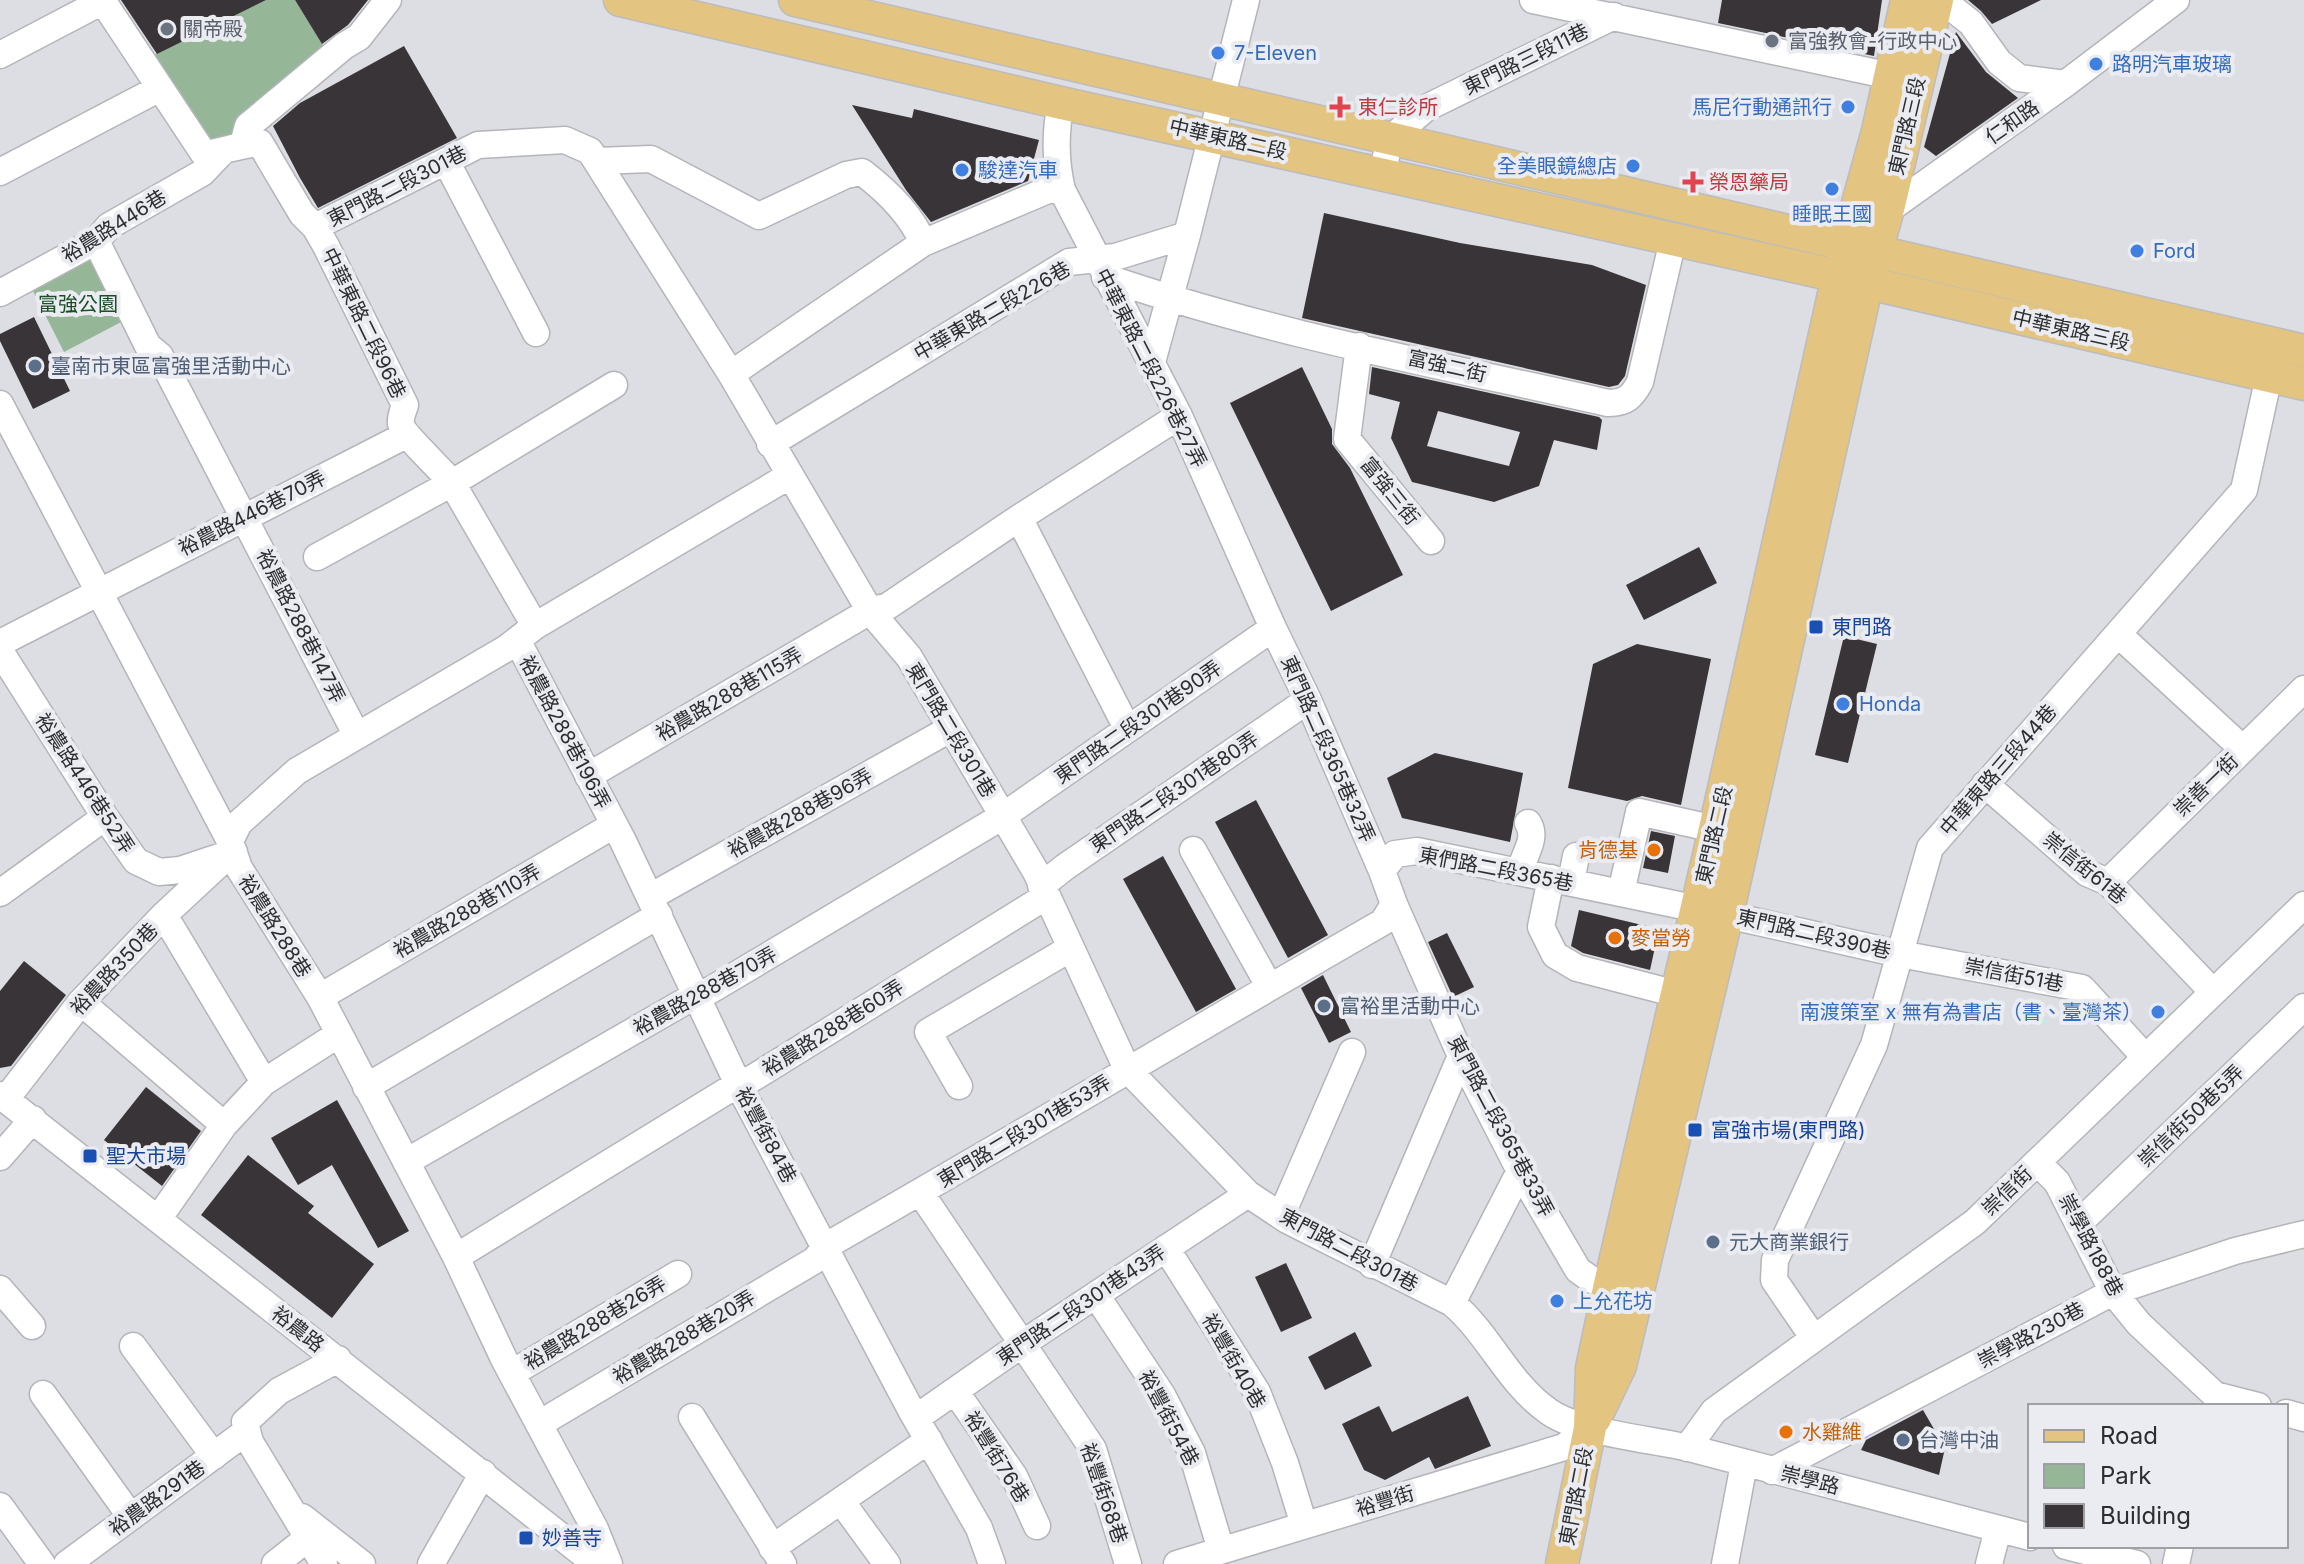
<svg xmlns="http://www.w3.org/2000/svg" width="2304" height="1564" viewBox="0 0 2304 1564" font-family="Inter,'Noto Sans TC',sans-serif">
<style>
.green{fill:#96b698}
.building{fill:#383437;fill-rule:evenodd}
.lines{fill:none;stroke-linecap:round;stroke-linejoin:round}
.minor-casing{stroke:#b4b5ba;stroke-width:29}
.major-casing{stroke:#bcbcbd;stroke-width:35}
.minor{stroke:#fff;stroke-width:26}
.major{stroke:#e3c480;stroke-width:32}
.worship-dot{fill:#6b7280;stroke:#eaecf1;stroke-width:3}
.shop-dot{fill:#3f7fe0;stroke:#eaecf1;stroke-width:3}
.health-dot{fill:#e0444e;stroke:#eaecf1;stroke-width:3}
.service-dot{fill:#5c6f8a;stroke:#eaecf1;stroke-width:3}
.transit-dot{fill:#1a4fb4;stroke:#eaecf1;stroke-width:3}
.food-dot{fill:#e8710a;stroke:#eaecf1;stroke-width:3}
.labels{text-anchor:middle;stroke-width:8;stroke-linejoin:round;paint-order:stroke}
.worship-label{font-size:20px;fill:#5b616d;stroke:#eaecf1;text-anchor:start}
.shop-label{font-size:20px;fill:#366cbe;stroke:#eaecf1;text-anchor:start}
.street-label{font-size:20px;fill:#2d2e30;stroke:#eaecf1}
.health-label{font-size:20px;fill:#be3a42;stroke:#eaecf1;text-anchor:start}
.park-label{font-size:20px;fill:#1b4e24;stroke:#eaecf1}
.service-label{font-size:20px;fill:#4e5e75;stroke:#eaecf1;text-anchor:start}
.transit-label{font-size:20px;fill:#164399;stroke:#eaecf1;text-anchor:start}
.food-label{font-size:20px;fill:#c56008;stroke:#eaecf1;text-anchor:start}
</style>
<rect width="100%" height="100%" fill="#dddee4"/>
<path class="green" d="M266,0H295L329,55L241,143L206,151L148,58Z
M95,256L125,320L64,352L32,289Z"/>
<path class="building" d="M121,0H266L157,54Z
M295,0H368L348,25L322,44Z
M1722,0H1882L1874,56L1718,23Z
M1968,0H2041L1992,24L1981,11Z
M1956,32L1986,72L2018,98L1936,156L1924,147Z
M404,46L457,138L318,208L300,178L273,126L300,103Z
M852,105L912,118L914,109L1039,140L1028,181L931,222L906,190Z
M1324,213L1460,243L1592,265L1646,285L1625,376L1618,385L1609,387L1302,318Z
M34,317L70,391L33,409L0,341V334Z
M1302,367L1332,429V444L1350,468L1403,575L1331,611L1230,403Z
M1372,367L1599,417L1602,420L1597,450L1554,440L1539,486L1494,502L1412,482L1391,438L1400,402L1369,394ZM1438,411L1520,432L1509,466L1427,446Z
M1699,547L1717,583L1644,620L1626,585Z
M1844,636L1877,644L1848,763L1815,755Z
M1637,644L1711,659L1681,805L1642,796L1627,801L1568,788L1593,664Z
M1435,753L1523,773L1510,842L1402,818L1387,778Z
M1256,800L1328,935L1288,958L1215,822Z
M1651,831L1675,836L1668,873L1643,868Z
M1163,856L1236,989L1196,1012L1123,879Z
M1579,910L1659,929L1650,970L1583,953L1571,946Z
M1447,933L1474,987L1453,997L1428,942Z
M24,961L66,995L11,1066L0,1068V991Z
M1323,975L1351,1032L1329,1043L1301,988Z
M146,1087L201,1131L162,1186L104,1140Z
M337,1100L409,1231L378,1248L332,1165L298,1185L271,1138Z
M248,1155L314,1206L308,1213L374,1264L332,1318L201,1215Z
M1286,1263L1312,1318L1281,1332L1255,1277Z
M1355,1332L1372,1366L1325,1390L1308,1357Z
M1468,1396L1491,1446L1435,1469L1429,1457L1385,1480L1364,1470L1342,1424L1379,1406L1392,1432Z
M1923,1410L1945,1448L1939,1475L1861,1450L1866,1440Z"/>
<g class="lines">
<defs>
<path id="minor" d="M102,0L204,154C223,152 240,144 260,143L302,214L315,227L326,246L405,405C403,411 400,418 401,424C403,435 442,470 452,483L535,626
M1533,0L1891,76
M1942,0L1971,23L1999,62L2019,78L2065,84
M0,55L103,1
M1061,103C1055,132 1055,161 1062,190L1179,416L1273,628L1308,700L1382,871
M243,144L248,126L344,46L359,37L388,0
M446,161L536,333
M597,161L651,159L759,216L846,175L862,172C887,191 911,214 923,243
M0,172L160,88
M1382,174L1390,139L1426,108L1614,16
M1881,215L2065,84L2176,0
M315,227L478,145L565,140L590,151L731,374L870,611L909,657L1036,872L1127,1069L1248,1194L1287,1220L1452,1303C1489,1334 1508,1383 1548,1411C1578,1433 1651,1439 1689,1448C1803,1477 1916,1508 2030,1537
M96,241L148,346L160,356L357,736
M1105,277C1268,333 1440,365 1608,403C1626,403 1632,397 1640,382L1673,240
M0,293L96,241L109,226L202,173L222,152
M1359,346L1347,439L1431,541
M1152,362L1187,235
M731,374L923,243L1048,190H1062
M0,404L230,841
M770,444L1069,262L1115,257L1187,235L1246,0
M1019,518L1127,728
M317,557L452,483L614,385
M2118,634L2243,749
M517,640L623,841L738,1084L911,1410L979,1528L992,1564
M0,643L406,435
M0,651L105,817L136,861L159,872L180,870L234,852
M588,776L870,611L888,606L1019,518L1179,416
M1985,784L2087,873L2108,882L2213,992
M1193,850L1269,986
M1520,872C1523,855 1538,839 1528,823
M1551,878L1541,927L1555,955L1577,968L1677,994
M1571,882L1576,856
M2108,882L2304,689
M1041,886L1065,867L1308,700
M0,893L105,817
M1621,893L1639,812L1715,829
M650,897L950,729
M1394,904L1461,1056L1520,1171L1578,1270L1592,1280L1610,1284
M164,915L264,1082
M320,997L614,825
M81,1002L224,1125
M959,1086L928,1032L1071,948
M366,1087L659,915
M0,1095L596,1564
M6,1099L81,1002L164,915L221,862
M0,1157L33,1119
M406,1162L696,995L709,991L1003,816L1273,628
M2037,1162L2057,1182L2113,1292L2139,1324L2215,1395L2258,1406
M920,1192L1093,1449L1128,1564
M1281,1216L1352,1052
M158,1219L224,1125L264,1082L339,1034
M2078,1224L2304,1007
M1166,1248L1257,1392L1285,1463L1304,1525
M456,1257L738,1084L753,1078L1045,897
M1372,1265L1461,1056
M0,1289L32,1326
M1096,1295L1162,1395L1192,1453L1221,1550
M1452,1303L1520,1171
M1813,1337L1774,1280L1775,1260L1874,1045L1930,848L2244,490L2269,376
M133,1346L214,1456
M512,1373L678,1274
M955,1391L1014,1476L1037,1526
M43,1394L131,1517
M2286,1413L2304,1418
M692,1417L783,1564
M916,1418L1022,1344L1248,1194
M539,1424L815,1260L826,1246C1012,1140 1196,1029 1383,922L1394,904L1382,871L1395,854L1417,851L1727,915L1900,954L2082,988L2145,1057
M1687,1448L1714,1411L1975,1222L2304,905
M1772,1471L2113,1292L2235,1251L2304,1234
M841,1501L887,1564
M0,1506L42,1564
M302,1517L362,1564
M2066,1546L2137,1564
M772,1548L929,1440
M67,1564L247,1431
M275,1564L308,1538
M324,1564L250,1442L245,1422L279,1391L338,1359
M431,1564L483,1473
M609,1564L595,1529L504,1359L456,1257L320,997L239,868L230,841L239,823L297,771L507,648L535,626L789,476
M1177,1564L1564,1447L1590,1428
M1725,1564L1744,1464
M1989,1564L1998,1529
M2176,1564L2180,1546"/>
<path id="major" d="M620,0L1061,103L1838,276L2304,384
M795,0L2304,351
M1595,1418L1620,1366L1727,915L1867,283L1888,209L1937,0
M1562,1564L1590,1428L1592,1368L1610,1284L1715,829L1838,276L1878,131L1907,0"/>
</defs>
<use href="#minor" class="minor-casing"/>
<use href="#major" class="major-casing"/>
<use href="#minor" class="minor"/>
<use href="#major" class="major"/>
</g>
<g class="worship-dot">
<circle cx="167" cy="29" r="8"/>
<circle cx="1772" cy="41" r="8"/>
</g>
<g class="shop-dot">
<circle cx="1218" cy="53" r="8"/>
<circle cx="2096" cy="64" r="8"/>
<circle cx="1848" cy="107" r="8"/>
<circle cx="1633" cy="166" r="8"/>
<circle cx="962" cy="170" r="8"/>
<circle cx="1832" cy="189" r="8"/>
<circle cx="2137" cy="251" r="8"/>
<circle cx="1843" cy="704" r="8"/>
<circle cx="2158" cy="1012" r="8"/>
<circle cx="1557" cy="1301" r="8"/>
</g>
<g class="health-dot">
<path d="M1336 95h8v8h8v8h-8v8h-8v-8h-8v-8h8z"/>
<path d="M1689 170h8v8h8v8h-8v8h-8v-8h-8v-8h8z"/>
</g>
<g class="service-dot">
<circle cx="35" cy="366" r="8"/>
<circle cx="1324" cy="1006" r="8"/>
<circle cx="1713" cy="1242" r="8"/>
<circle cx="1903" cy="1440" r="8"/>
</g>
<g class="transit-dot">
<rect x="1808" y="619" width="16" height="16" rx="4"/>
<rect x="1687" y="1122" width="16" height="16" rx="4"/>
<rect x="82" y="1148" width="16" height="16" rx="4"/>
<rect x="518" y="1530" width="16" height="16" rx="4"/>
</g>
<g class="food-dot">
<circle cx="1654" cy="850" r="8"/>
<circle cx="1615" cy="938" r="8"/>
<circle cx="1786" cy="1432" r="8"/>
</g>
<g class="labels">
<g class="worship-label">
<text x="183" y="36">關帝殿</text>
<text x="1788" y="48">富強教會-行政中心</text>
</g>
<g class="shop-label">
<text x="1234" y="60">7-Eleven</text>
<text x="2112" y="71">路明汽車玻璃</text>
<text x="1832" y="114" text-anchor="end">馬尼行動通訊行</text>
<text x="1617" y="173" text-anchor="end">全美眼鏡總店</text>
<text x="978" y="177">駿達汽車</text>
<text x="1832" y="221" text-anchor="middle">睡眠王國</text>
<text x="2153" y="258">Ford</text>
<text x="1859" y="711">Honda</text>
<text x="2142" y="1019" text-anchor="end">南渡策室 x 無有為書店（書、臺灣茶）</text>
<text x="1573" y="1308">上允花坊</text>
</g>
<g class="street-label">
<text transform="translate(1526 59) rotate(-26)" y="7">東門路三段11巷</text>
<text transform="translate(2012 122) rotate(-35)" y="7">仁和路</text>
<text transform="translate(1907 126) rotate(-77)" y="7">東門路三段</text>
<text transform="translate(1228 139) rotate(13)" y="7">中華東路二段</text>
<text transform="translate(397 186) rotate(-27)" y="7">東門路二段301巷</text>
<text transform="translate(114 226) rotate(-32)" y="7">裕農路446巷</text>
<text transform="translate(992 311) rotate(-30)" y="7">中華東路二段226巷</text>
<text transform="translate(364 323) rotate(64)" y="7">中華東路二段96巷</text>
<text transform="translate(2071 330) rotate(13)" y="7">中華東路三段</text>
<text transform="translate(1447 366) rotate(13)" y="7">富強二街</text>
<text transform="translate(1151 368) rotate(63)" y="7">中華東路二段226巷27弄</text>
<text transform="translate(1390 491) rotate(51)" y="7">富強三街</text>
<text transform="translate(252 513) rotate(-27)" y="7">裕農路446巷70弄</text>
<text transform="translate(301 626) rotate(63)" y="7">裕農路288巷147弄</text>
<text transform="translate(729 694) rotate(-30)" y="7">裕農路288巷115弄</text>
<text transform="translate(1138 722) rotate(-35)" y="7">東門路二段301巷90弄</text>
<text transform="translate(951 730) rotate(59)" y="7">東門路二段301巷</text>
<text transform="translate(565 732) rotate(62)" y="7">裕農路288巷196弄</text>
<text transform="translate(1328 749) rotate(66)" y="7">東門路二段365巷32弄</text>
<text transform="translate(1998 770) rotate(-49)" y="7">中華東路三段44巷</text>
<text transform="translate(85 783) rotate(57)" y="7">裕農路446巷52弄</text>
<text transform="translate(2206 785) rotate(-44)" y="7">崇善一街</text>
<text transform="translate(1174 792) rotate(-34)" y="7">東門路二段301巷80弄</text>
<text transform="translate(800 813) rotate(-29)" y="7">裕農路288巷96弄</text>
<text transform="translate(1714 835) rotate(-77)" y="7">東門路二段</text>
<text transform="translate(2085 868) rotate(39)" y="7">崇信街61巷</text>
<text transform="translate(1496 869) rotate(11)" y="7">東們路二段365巷</text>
<text transform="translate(467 911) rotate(-30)" y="7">裕農路288巷110弄</text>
<text transform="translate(275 926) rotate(58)" y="7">裕農路288巷</text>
<text transform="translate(1814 934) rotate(13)" y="7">東門路二段390巷</text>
<text transform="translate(114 969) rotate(-47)" y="7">裕農路350巷</text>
<text transform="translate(2014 975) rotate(11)" y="7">崇信街51巷</text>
<text transform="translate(705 991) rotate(-29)" y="7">裕農路288巷70弄</text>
<text transform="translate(833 1028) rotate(-32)" y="7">裕農路288巷60弄</text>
<text transform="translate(2191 1116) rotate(-44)" y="7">崇信街50巷5弄</text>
<text transform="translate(1501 1126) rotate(62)" y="7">東門路二段365巷33弄</text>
<text transform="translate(1024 1131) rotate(-31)" y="7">東門路二段301巷53弄</text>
<text transform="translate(766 1135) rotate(62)" y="7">裕豐街84巷</text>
<text transform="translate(2007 1191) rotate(-44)" y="7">崇信街</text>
<text transform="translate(2091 1245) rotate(62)" y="7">崇學路188巷</text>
<text transform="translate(1349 1250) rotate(28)" y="7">東門路二段301巷</text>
<text transform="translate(1081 1305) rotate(-34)" y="7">東門路二段301巷43弄</text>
<text transform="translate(595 1323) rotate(-31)" y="7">裕農路288巷26弄</text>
<text transform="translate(298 1329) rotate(38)" y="7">裕農路</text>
<text transform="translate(2031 1335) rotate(-28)" y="7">崇學路230巷</text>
<text transform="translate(684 1337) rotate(-31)" y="7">裕農路288巷20弄</text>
<text transform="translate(1234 1361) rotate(60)" y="7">裕豐街40巷</text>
<text transform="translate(1169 1418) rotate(62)" y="7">裕豐街54巷</text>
<text transform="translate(997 1457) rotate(58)" y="7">裕豐街76巷</text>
<text transform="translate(1810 1480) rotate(14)" y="7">崇學路</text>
<text transform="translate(1104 1493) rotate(71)" y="7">裕豐街68巷</text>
<text transform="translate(1576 1496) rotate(-79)" y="7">東門路二段</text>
<text transform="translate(157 1498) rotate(-36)" y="7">裕農路291巷</text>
<text transform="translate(1385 1501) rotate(-17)" y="7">裕豐街</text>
</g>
<g class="health-label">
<text x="1358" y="114">東仁診所</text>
<text x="1709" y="189">榮恩藥局</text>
</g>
<g class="park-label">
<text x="78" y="311">富強公園</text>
</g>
<g class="service-label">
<text x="51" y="373">臺南市東區富強里活動中心</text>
<text x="1340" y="1013">富裕里活動中心</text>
<text x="1729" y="1249">元大商業銀行</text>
<text x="1919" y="1447">台灣中油</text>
</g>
<g class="transit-label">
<text x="1832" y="634">東門路</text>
<text x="1711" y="1137">富強市場(東門路)</text>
<text x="106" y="1163">聖大市場</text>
<text x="542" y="1545">妙善寺</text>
</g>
<g class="food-label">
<text x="1638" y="857" text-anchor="end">肯德基</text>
<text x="1631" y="945">麥當勞</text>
<text x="1802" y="1439">水雞維</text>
</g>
</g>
<rect x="2028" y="1404" width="260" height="144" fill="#eaecf1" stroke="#9ea0a4" stroke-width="2"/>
<rect x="2044" y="1430" width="40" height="12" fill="#e3c480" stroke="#9ea0a4" stroke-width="2"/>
<text x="2100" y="1444" font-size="24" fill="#2d2e30">Road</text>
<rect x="2044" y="1464" width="40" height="24" fill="#96b698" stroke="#9ea0a4" stroke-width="2"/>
<text x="2100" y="1484" font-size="24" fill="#2d2e30">Park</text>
<rect x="2044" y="1504" width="40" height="24" fill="#383437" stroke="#9ea0a4" stroke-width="2"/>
<text x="2100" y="1524" font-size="24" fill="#2d2e30">Building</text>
</svg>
